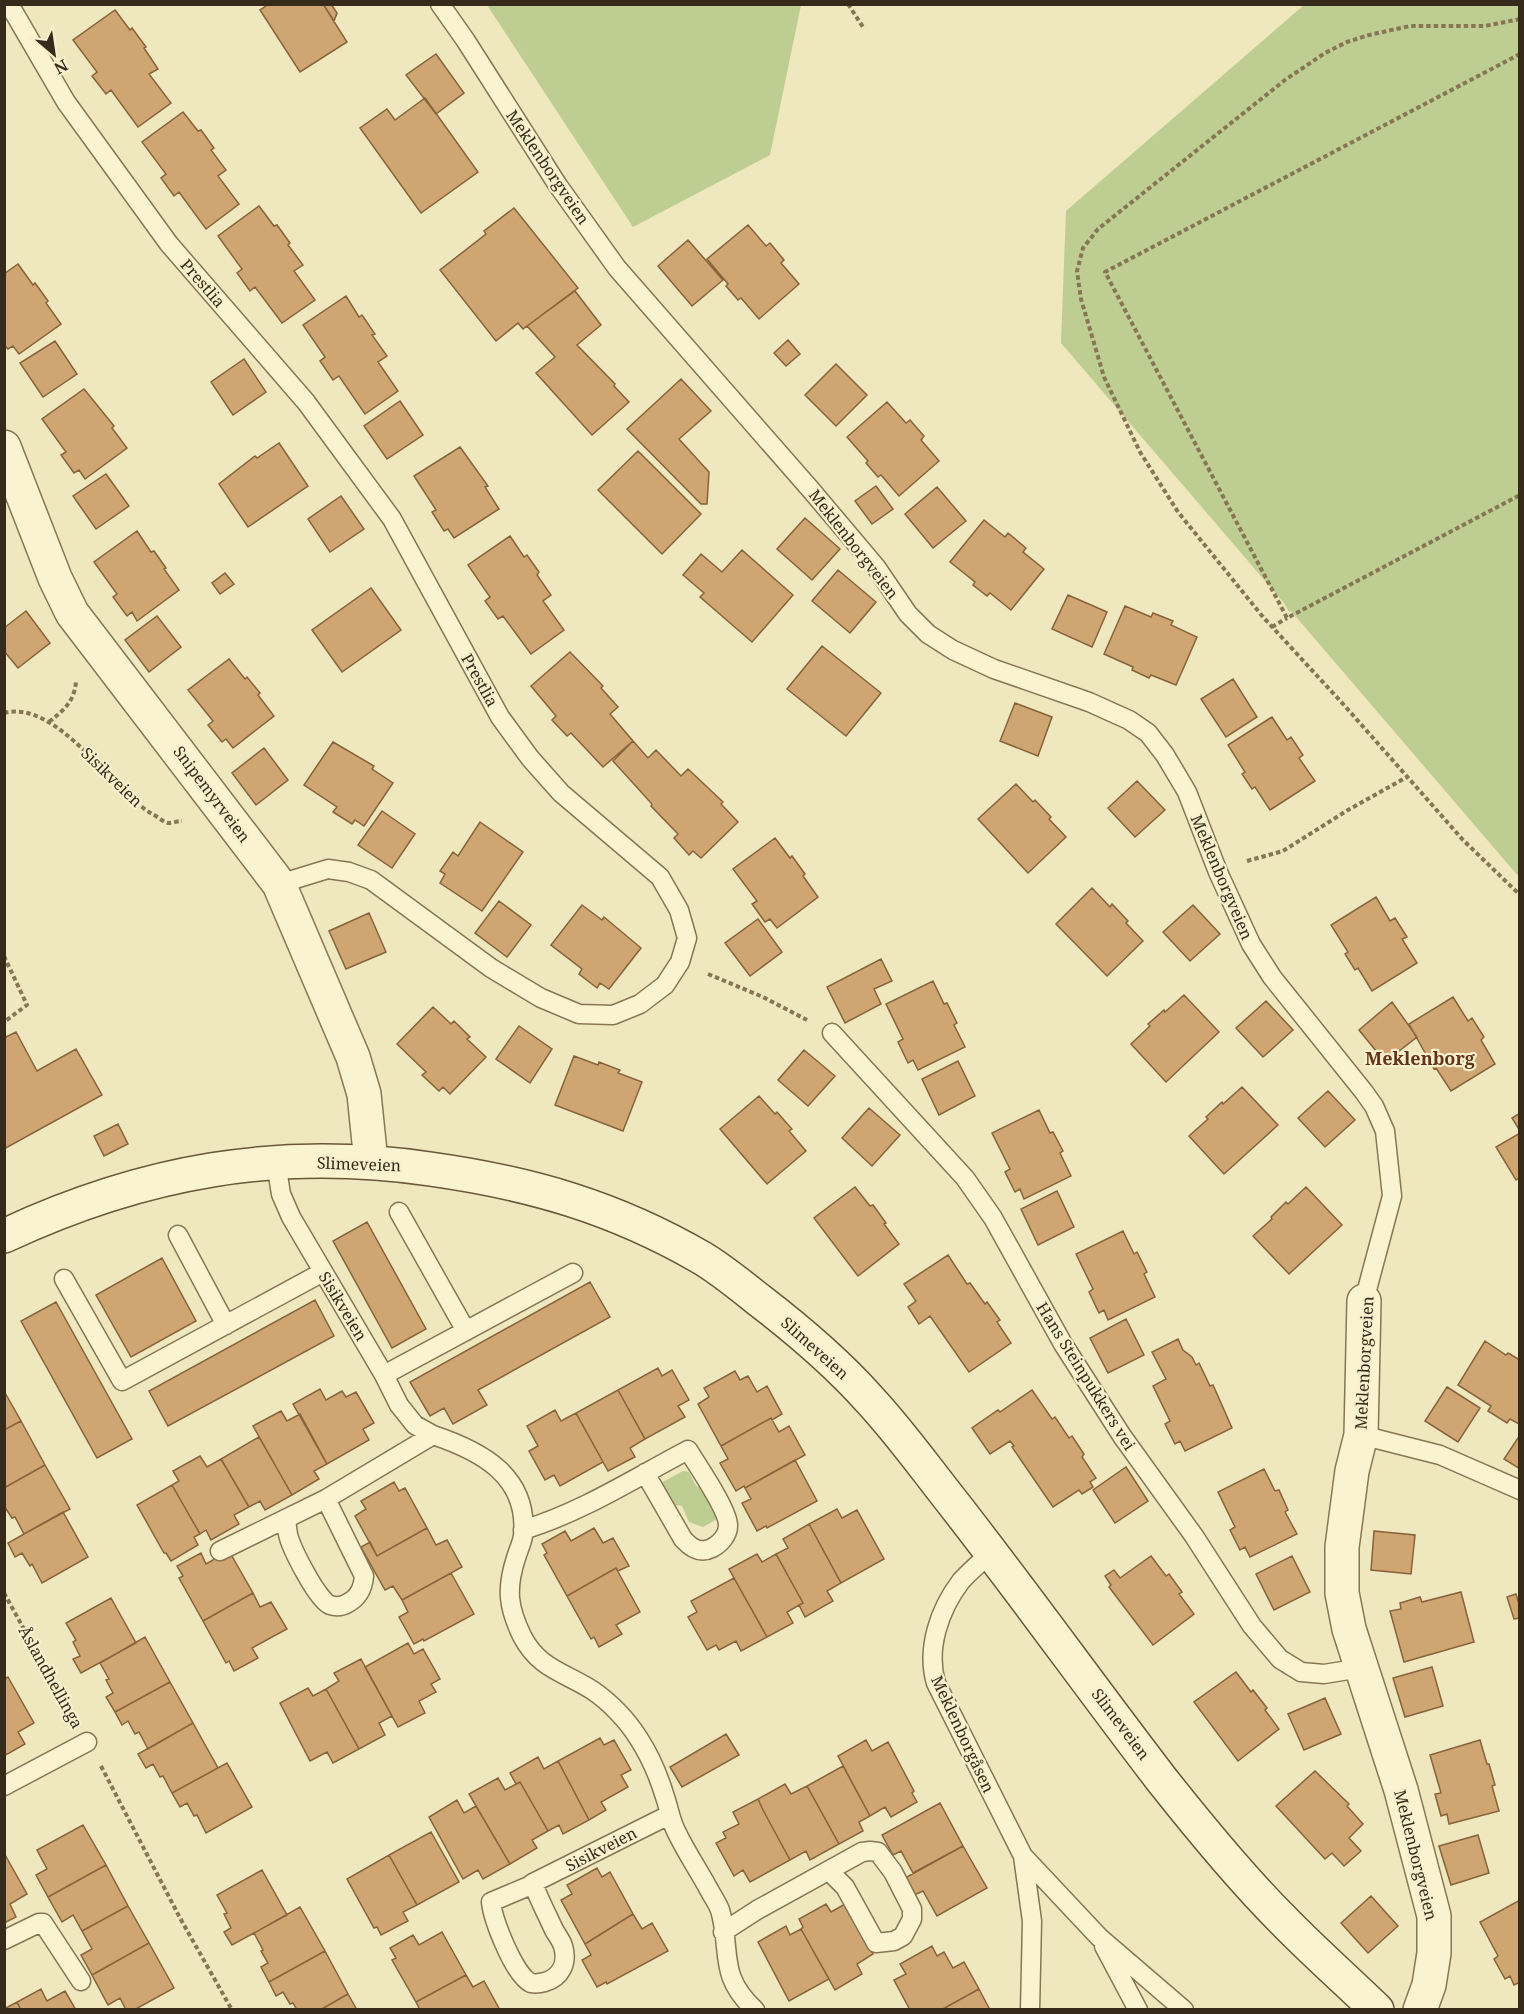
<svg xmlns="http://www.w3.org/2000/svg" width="1524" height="2014" viewBox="0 0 1524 2014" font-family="'Noto Serif',serif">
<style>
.green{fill:#becd91}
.building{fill:#cfa571;stroke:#87633b;stroke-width:1.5}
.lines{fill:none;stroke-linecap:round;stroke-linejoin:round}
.lane-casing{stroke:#877655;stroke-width:21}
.street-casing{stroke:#877655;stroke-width:36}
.secondary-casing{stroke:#685739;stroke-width:36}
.path{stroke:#877655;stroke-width:4;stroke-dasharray:4.5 3;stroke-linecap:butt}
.lane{stroke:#faf3d0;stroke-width:18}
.street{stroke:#faf3d0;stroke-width:33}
.secondary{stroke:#faf3d0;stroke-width:33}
.labels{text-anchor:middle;stroke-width:4.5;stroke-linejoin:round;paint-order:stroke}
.street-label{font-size:16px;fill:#362b1b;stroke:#f6f0cc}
.neighbourhood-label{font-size:18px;font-weight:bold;fill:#643319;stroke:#f6f0cc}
</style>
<rect width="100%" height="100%" fill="#efe7bd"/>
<path class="green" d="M487,5H801L770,155L633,227Z
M1304,5H1519V877L1291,611L1289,612L1284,603L1061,343L1066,211Z
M683,1471L689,1472L696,1486L701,1487L719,1518L703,1527L689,1522L682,1506L670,1504L661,1483Z"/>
<path class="building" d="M269,4H323L347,42L300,72L260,10Z
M323,4H331L337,13L334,21Z
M115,10L130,30L132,28L146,47L144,48L158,69L149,74L171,103L138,127L111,90L106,94L92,76L97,72L73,40Z
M436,54L464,93L436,114L406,75Z
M425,98L478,172L421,213L360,128L387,109L395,120Z
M183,112L198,131L201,130L214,148L211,150L226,170L218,176L239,204L206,229L179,192L174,196L161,178L166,174L142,142Z
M259,206L274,226L277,225L290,243L288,245L303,265L294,271L315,300L282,323L255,287L250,291L237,273L242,269L218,236Z
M514,208L578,288L523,329L518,323L496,341L440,270L486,234L484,231Z
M748,225L766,246L770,243L784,260L781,263L799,284L759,319L741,298L738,300L726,286L728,284L707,259Z
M688,240L723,280L692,306L658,266Z
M18,264L33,285L35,283L48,301L46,303L61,324L19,354L13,346L8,349L4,345V274Z
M575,291L601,325L577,345L615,384L614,386L629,402L592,435L536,373L555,357L527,326Z
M346,296L359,317L362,315L375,334L372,335L387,356L378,362L398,391L365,414L339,376L333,380L320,361L325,357L303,325Z
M788,340L800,354L786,366L774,353Z
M55,341L77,374L43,397L20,363Z
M244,359L266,392L233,415L211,382Z
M836,364L867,395L836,426L805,395Z
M681,379L711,411L679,439L709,472L707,504H701L627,429Z
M84,389L114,426L112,428L127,448L85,479L79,470L74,473L61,455L66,452L42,419Z
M400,401L423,435L387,459L364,426Z
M887,402L906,423L910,420L924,436L921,440L939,461L899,496L881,475L878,477L866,463L868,461L847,437Z
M279,443L308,486L248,527L219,484L255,456L257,458Z
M460,447L488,486L485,487L499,509L454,538L448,529L444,531L432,512L436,510L414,476Z
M638,451L701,514L662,554L598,490Z
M106,474L129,506L96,529L73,496Z
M876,486L893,509L872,524L855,501Z
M937,487L966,521L933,548L905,514Z
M341,496L364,529L330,552L308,519Z
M805,518L840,549L812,580L777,549Z
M984,520L1005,537L1008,533L1026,548L1023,552L1044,569L1011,610L990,593L987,596L973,585L975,582L950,562Z
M137,531L151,552L154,551L166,568L164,569L179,590L137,621L132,612L127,616L113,597L117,594L94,562Z
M510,536L524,557L527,555L539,572L537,575L551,595L543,601L564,630L531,654L503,616L498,619L485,601L490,597L468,565Z
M742,550L793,595L752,642L700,597L704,593L683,575L701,554L722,572Z
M838,570L876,602L850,633L812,601Z
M225,573L234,584L220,594L212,583Z
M371,588L401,630L342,672L312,630Z
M1068,595L1107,612L1092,647L1052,629Z
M1125,606L1151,617L1153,613L1173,621L1171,625L1197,637L1176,685L1151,675L1149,678L1132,670L1133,667L1104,654Z
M26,611L50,643L18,668L4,651V628Z
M157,616L181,647L149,672L125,640Z
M822,646L881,693L846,736L787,689Z
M570,652L603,686L601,688L618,707L610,714L633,741L603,767L571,733L567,736L552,720L556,716L531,686Z
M229,659L245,679L247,677L260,693L258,695L274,716L233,748L226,739L222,742L208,725L213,721L188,690Z
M1233,679L1257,717L1226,737L1201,699Z
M1015,703L1052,717L1038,756L1000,741Z
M1272,717L1287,740L1291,737L1303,755L1299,758L1315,781L1270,810L1255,787L1252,789L1242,774L1245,772L1228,745Z
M633,741L648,758L656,750L681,776L688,769L723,802L721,804L738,822L701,858L693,851L689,855L674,838L678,834L651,806L652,804L613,761Z
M333,742L374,766L372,769L393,783L364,826L355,820L352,824L333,812L337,807L304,785Z
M264,748L288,780L256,805L232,773Z
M1137,781L1165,810L1135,837L1108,808Z
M1016,784L1033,802L1035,800L1051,817L1049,819L1066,837L1028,873L978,819Z
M382,811L415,834L392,868L358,845Z
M480,822L523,852L482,911L440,883L445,874L440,871L453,852L458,856Z
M775,838L790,858L792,856L805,874L803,876L818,897L777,928L770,919L765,922L752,904L757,901L733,869Z
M1092,888L1110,907L1112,904L1128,921L1126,923L1143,941L1107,976L1056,924Z
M1376,897L1390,921L1395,918L1407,937L1402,939L1417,963L1372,991L1358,968L1355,970L1345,954L1348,952L1331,925Z
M499,901L531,925L507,957L475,933Z
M582,905L602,920L604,917L641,948L609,989L600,983L597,988L579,974L582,969L551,945Z
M1193,905L1220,934L1190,961L1163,932Z
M369,913L386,952L346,969L329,931Z
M758,919L782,952L750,976L725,943Z
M881,959L892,981L874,989L881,1004L845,1023L827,987Z
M933,981L944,1004L947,1003L957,1023L954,1025L965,1047L918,1070L913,1060L908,1063L898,1042L903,1039L886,1004Z
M1184,995L1219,1032L1166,1082L1131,1044L1150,1026L1148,1024L1164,1010L1165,1012Z
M1453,997L1468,1021L1472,1018L1484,1037L1481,1040L1495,1064L1451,1091L1436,1068L1434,1069L1409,1024Z
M1266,1001L1293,1030L1263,1057L1236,1028Z
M1392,1002L1417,1037L1385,1062L1359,1030Z
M433,1007L451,1024L454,1021L470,1037L467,1039L486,1057L450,1094L443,1087L439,1091L422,1075L426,1072L397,1044Z
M519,1026L552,1049L530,1083L496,1059Z
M16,1032L37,1071L76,1049L102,1095L4,1149V1038Z
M804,1050L835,1076L808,1106L778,1080Z
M574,1056L598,1065L599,1062L620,1070L618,1073L642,1082L623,1131L555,1105Z
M958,1061L975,1096L939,1115L922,1079Z
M1242,1087L1278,1125L1224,1174L1189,1136L1208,1119L1206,1117L1222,1102L1223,1104Z
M1328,1091L1355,1120L1325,1147L1298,1118Z
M759,1096L775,1114L777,1112L792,1129L789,1131L806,1151L767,1184L720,1129Z
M869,1108L900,1135L872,1166L842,1138Z
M1039,1110L1050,1133L1053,1132L1063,1151L1060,1153L1071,1176L1024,1199L1020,1189L1015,1192L1005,1172L1010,1169L992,1133Z
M1520,1113V1131L1512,1118Z
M118,1124L128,1144L104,1156L94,1136Z
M1520,1133V1177L1516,1180L1496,1147Z
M855,1187L870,1206L873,1205L886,1223L884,1224L899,1244L858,1276L814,1218Z
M1306,1187L1342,1225L1289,1274L1253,1236L1272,1219L1271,1217L1286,1202L1288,1204Z
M1057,1191L1074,1227L1038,1245L1021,1209Z
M367,1222L426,1329L392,1348L333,1241Z
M1123,1231L1134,1254L1137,1252L1147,1272L1144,1274L1155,1297L1108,1320L1104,1310L1099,1313L1089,1292L1093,1289L1076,1254Z
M948,1255L967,1284L970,1283L985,1304L987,1302L1000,1320L997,1322L1011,1343L969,1372L930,1316L919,1324L908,1307L916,1301L904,1284Z
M162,1258L196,1321L131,1357L96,1295Z
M590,1282L610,1317L478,1390L487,1405L453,1424L444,1408L430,1416L410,1382Z
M315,1300L334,1336L168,1426L149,1391Z
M56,1302L132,1439L97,1458L21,1321Z
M1126,1319L1144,1355L1108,1373L1090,1338Z
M1178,1339L1183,1350L1192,1357L1196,1365L1199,1363L1210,1386L1213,1385L1232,1428L1185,1451L1180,1441L1175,1444L1165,1424L1170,1421L1153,1386L1166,1379L1152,1352Z
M1485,1341L1506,1355L1508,1353L1520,1360L1519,1424L1510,1419L1507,1423L1488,1411L1491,1406L1458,1385Z
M658,1368L662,1376L672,1370L689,1400L678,1406L685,1417L645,1439L618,1390Z
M735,1371L740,1380L748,1376L757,1392L767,1386L782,1414L772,1420L771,1418L721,1446L698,1404L709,1397L704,1388Z
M1447,1387L1480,1408L1458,1442L1425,1421Z
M320,1389L326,1400L342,1391L346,1397L356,1392L374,1423L363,1429L369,1440L327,1464L293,1404Z
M618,1390L645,1439L630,1448L635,1457L608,1471L576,1413Z
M1032,1390L1052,1419L1055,1417L1069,1438L1072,1436L1084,1454L1082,1457L1096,1478L1090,1482L1093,1487L1082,1494L1079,1490L1053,1507L1012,1447L1014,1446L1010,1441L990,1454L972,1428L998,1410L1000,1412Z
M4,1391L21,1421L4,1430Z
M555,1410L561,1421L576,1413L603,1462L560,1486L554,1475L545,1480L529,1451L538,1446L527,1426Z
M281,1411L287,1421L300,1414L327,1464L314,1471L319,1479L292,1495L253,1426Z
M771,1418L779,1432L789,1426L805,1455L745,1488L744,1486L736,1491L720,1463L728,1459L721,1446Z
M21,1421L45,1465L4,1488V1430Z
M1520,1435V1469L1504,1459Z
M259,1437L292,1495L265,1510L260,1501L249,1507L221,1459Z
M200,1456L207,1467L221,1459L249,1507L234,1515L239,1524L211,1540L206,1530L200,1534L172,1485L179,1481L173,1471Z
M795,1460L817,1501L767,1528L766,1526L757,1531L742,1503L751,1499L745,1488Z
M45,1465L70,1509L24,1534L15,1517L12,1518L4,1506V1488Z
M1126,1467L1148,1501L1115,1523L1093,1490Z
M1264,1469L1275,1491L1279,1490L1288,1510L1285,1512L1297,1534L1250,1557L1245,1547L1240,1550L1230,1530L1235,1527L1218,1492Z
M394,1482L399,1491L405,1488L427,1528L377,1556L355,1516L366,1509L361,1501Z
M172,1485L200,1534L194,1537L198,1545L171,1561L166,1553H164L137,1505Z
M837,1509L842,1518L857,1510L884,1559L841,1583L809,1524Z
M63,1512L88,1557L42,1583L32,1564L30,1566L22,1553L15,1557L8,1543Z
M809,1524L841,1583L827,1591L833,1601L805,1617L799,1605L803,1603L776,1554L788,1548L783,1539Z
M427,1528L436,1545L447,1540L462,1567L402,1600L393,1586L385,1590L361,1547L370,1542L377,1556Z
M594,1528L603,1543L613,1538L629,1566L618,1571L616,1568L567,1596L544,1555L547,1553L542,1544L565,1531L571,1541Z
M1374,1531L1415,1535L1411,1574L1371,1570Z
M229,1551L253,1593L203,1621L179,1578L183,1576L177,1566L201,1553L206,1564Z
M757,1554L762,1562L776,1554L803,1603L787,1612L793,1623L767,1637L729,1569Z
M1151,1556L1166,1576L1169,1574L1182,1592L1179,1594L1194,1614L1153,1645L1109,1587L1111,1585L1105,1576L1114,1570L1120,1578Z
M1292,1556L1310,1592L1274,1610L1256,1574Z
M616,1568L640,1612L616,1625L622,1634L599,1647L594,1637L591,1639L567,1596Z
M451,1573L474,1614L424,1641L423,1639L414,1644L399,1617L408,1612L402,1600Z
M734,1578L767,1637L741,1651L736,1641L719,1650L716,1645L707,1650L688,1617L697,1612L691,1601Z
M1461,1592L1474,1642L1404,1662L1390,1611L1401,1609L1400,1603L1420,1597L1422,1602Z
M253,1593L260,1607L271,1602L287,1629L252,1648L258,1658L234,1671L229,1661L226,1663L203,1621Z
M1516,1594L1520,1607V1618L1514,1619L1507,1597Z
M111,1598L136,1643L81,1673L73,1659L80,1656L73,1642L76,1640L66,1623Z
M145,1637L170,1682L115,1712L106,1697L113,1693L106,1680L109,1679L100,1663Z
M408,1643L414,1654L423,1649L440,1679L431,1684L436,1692L419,1701L425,1713L398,1727L365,1667Z
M361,1659L392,1716L379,1723L385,1735L359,1749L326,1689L339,1681L334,1673Z
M1432,1667L1443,1706L1405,1717L1393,1678Z
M1236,1672L1251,1692L1253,1690L1267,1708L1265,1710L1279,1729L1238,1761L1194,1702Z
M8,1677L34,1723L18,1732L25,1744L4,1756V1679Z
M170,1682L193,1723L148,1749L139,1732L135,1734L128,1721L122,1725L115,1712Z
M308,1688L313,1696L326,1689L359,1749L333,1763L327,1752L310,1761L280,1703Z
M1325,1698L1341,1734L1304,1750L1288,1714Z
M193,1723L218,1768L172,1793L163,1776L160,1777L153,1764L146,1768L138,1754Z
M726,1734L739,1755L682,1787L670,1767Z
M600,1738L604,1745L614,1740L631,1770L621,1775L628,1787L601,1802L606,1810L589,1820L558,1761Z
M866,1740L872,1751L888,1742L914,1791L912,1793L917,1802L891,1817L885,1807L870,1816L838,1756Z
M1480,1740L1487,1764H1489L1495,1785L1492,1786L1499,1811L1449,1824L1447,1814L1441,1816L1435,1794L1441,1793L1430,1755Z
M538,1757L544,1769L558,1761L589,1820L563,1834L559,1825L548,1831L520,1782L516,1784L510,1773Z
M227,1763L252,1807L206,1833L197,1815L194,1816L187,1803L180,1807L172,1793Z
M843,1766L870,1816L859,1822L863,1831L839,1844L807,1786Z
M1315,1771L1349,1804L1347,1806L1363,1824L1349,1838L1361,1851L1344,1866L1332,1853L1325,1859L1276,1806Z
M498,1778L505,1790L520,1782L548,1831L532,1840L537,1848L510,1864L469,1794Z
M785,1784L791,1794L807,1786L839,1844L810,1860L806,1851L790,1860L763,1810L758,1799Z
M758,1799L763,1810L790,1860L750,1882L743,1870L734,1876L716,1843L726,1838L723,1832L739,1824L733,1812Z
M457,1800L464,1813L476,1806L510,1864L483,1879L478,1870L463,1879L429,1817Z
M940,1803L963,1846L913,1873L901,1851L893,1855L882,1835Z
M83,1825L106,1865L48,1897L36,1875L47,1869L37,1850Z
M431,1832L459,1882L417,1905L389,1855Z
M1478,1835L1489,1873L1451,1885L1439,1846Z
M963,1846L987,1888L937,1916L923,1891L914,1895L905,1878Z
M4,1853L27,1894L10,1904L16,1917L4,1923Z
M389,1855L417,1905L403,1912L408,1921L381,1935L377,1927L374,1928L347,1879Z
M106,1865L128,1906L82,1931L73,1915L62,1922L48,1897Z
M597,1868L602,1877L610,1872L633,1914L585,1944L561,1900L572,1894L567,1885Z
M262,1870L287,1915L232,1945L224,1932L231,1928L224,1914L227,1913L217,1895Z
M1371,1896L1398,1926L1368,1953L1341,1923Z
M1520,1900V1982L1514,1985L1510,1976L1505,1979L1494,1959L1498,1956L1480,1922Z
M826,1904L831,1912L845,1904L873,1954L857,1964L862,1974L835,1990L801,1929L803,1927L799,1919Z
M128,1906L149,1943L92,1975L81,1955L92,1949L82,1931Z
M300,1907L325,1951L269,1982L261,1967L268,1963L261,1951L263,1950L254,1933Z
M633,1914L642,1929L652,1923L668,1951L607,1984L606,1982L597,1987L582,1960L591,1955L585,1944Z
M786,1926L790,1935L801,1929L829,1979L789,2001L758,1942Z
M442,1932L466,1975L416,2002L392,1960L396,1958L390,1948L413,1935L419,1945Z
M149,1943L174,1988L134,2010H126L120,1998L108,2005L92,1975Z
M932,1946L937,1956L944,1952L953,1968L964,1962L979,1989L941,2010H910L894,1980L906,1974L900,1964Z
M325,1951L348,1994L320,2010H297L293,2003L290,2004L283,1992L276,1996L269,1982Z
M466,1975L473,1987L484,1981L500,2010H420L416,2002Z
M41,1989L47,2001L65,1991L76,2010H21L17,2002Z
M979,1989L990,2010H941Z
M348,1994L357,2010H320Z
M17,2002L21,2010H4V2009Z"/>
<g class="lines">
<defs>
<path id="lane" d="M9,4L66,102L169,244L306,402L392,519L500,717L530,758L561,793L660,877L679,910L687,938L680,962L665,985L640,1004L613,1015L579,1014L541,998L491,968L371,880L349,872L328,869L279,884
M440,4L466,41L557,184L617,268L811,490L876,567L908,614L928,634L953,650L994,669L1089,702L1129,720L1148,733L1165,755L1187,792L1218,872L1251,944L1272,977L1364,1092L1374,1106L1385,1131L1392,1196L1364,1301
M832,1033L965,1178L993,1218L1063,1344L1122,1436L1194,1536L1252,1626L1280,1659L1301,1672L1324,1674L1361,1668
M276,1163L281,1194L291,1217L384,1375L399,1405L415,1425L433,1435
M399,1212L466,1331
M178,1235L226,1325
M64,1279L122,1381L323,1272
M384,1375L573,1273
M1361,1435L1440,1455L1520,1490
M286,1519C287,1525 287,1532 289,1538C293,1551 318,1601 330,1605C336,1607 343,1606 348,1603C359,1597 363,1588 364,1576L326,1499
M523,1530C582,1512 633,1479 688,1450C697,1465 729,1511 728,1526C728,1535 720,1544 712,1548C700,1554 691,1548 683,1539L645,1473
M220,1551L326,1499L433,1435C481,1451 529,1476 523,1536C522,1543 518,1551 516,1558C506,1589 508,1607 522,1636C539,1669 564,1672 592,1690C610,1702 628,1721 639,1739C650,1756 659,1777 665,1797C669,1808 670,1819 676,1831C685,1850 697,1868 707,1886C711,1894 717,1902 720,1910C732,1951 717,1975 755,2010
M992,1552C982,1561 970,1571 961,1581C939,1610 926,1649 936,1683L1023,1856L1099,1937L1184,2010
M4,1786L87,1742
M1023,1856L1032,1921L1030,2010
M533,1883C539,1900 547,1914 554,1930C557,1935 561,1940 563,1946C568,1963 561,1977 545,1982C541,1983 536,1984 531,1983C514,1975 493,1920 491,1902L529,1886L533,1883L669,1815
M723,1932L757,1910L862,1852L870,1851L878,1852L893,1872L912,1909V1919L903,1936L894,1941L876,1943L845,1887L829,1871
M4,1940L39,1923H43L81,1981
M1104,1946L1138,2010"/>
<path id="street" d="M4,447L55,578L72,613L279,884L353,1057L364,1094L371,1162
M1364,1301L1361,1435L1352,1471L1342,1547V1593L1349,1629L1401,1790L1434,1916V1953L1429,1985L1420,2010"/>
<path id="secondary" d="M4,1236C143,1171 278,1147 430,1169C530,1183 614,1207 702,1258C722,1270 740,1285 759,1300C798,1330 836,1362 869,1399C897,1429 921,1462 946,1494C1020,1588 1089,1685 1162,1780C1200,1828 1239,1876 1282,1919C1312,1950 1345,1979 1377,2010"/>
</defs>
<use href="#lane" class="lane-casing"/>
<use href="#street" class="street-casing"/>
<use href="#secondary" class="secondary-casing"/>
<path class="path" d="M848,4L863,27
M1520,19L1485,26H1410L1369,35L1347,42L1325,53L1285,80L1098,229L1083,248L1077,271L1081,299L1104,377L1140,452L1178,512L1263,617L1344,705L1463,840L1520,895
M1520,54L1105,272L1287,618L1520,495
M1272,627L1287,618
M4,713C57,699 111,789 152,814C157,816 163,822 168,823C173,823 178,821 182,821
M49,722C64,710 74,702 76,682
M1247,861L1283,851L1348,810L1407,777
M4,956L27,1005L4,1022
M708,974L763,997L807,1020
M4,1593L72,1716
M101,1766L180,1918L232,2010"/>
<use href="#lane" class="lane"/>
<use href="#street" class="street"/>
<use href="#secondary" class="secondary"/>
</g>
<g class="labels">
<g class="street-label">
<text transform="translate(548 167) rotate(56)" y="6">Meklenborgveien</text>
<text transform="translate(203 283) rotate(49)" y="6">Prestlia</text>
<text transform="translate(854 544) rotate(52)" y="6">Meklenborgveien</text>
<text transform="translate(480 680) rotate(61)" y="6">Prestlia</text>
<text transform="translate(112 777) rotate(44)" y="6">Sisikveien</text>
<text transform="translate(212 794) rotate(53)" y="6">Snipemyrveien</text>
<text transform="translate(1222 877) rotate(67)" y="6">Meklenborgveien</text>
<text transform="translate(359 1164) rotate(2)" y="6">Slimeveien</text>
<text transform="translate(343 1306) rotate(59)" y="6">Sisikveien</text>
<text transform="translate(815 1348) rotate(42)" y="6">Slimeveien</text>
<text transform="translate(1364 1363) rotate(-87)" y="6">Meklenborgveien</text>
<text transform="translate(1086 1376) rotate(58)" y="6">Hans Steinpukkers vei</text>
<text transform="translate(51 1677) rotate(61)" y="6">Åslandhellinga</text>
<text transform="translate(1121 1724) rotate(53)" y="6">Slimeveien</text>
<text transform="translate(963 1734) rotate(65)" y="6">Meklenborgåsen</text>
<text transform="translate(601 1849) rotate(-27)" y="6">Sisikveien</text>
<text transform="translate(1416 1855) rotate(76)" y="6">Meklenborgveien</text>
</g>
<g class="neighbourhood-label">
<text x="1420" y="1065">Meklenborg</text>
</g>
</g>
<rect width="1524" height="2014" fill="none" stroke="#362b1b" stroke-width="12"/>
<g transform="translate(54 54) rotate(151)" stroke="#f6f0cc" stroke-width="4.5" paint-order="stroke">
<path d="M0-4.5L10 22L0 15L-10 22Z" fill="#362b1b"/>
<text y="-9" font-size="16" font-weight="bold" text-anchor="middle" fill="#362b1b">N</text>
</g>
</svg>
